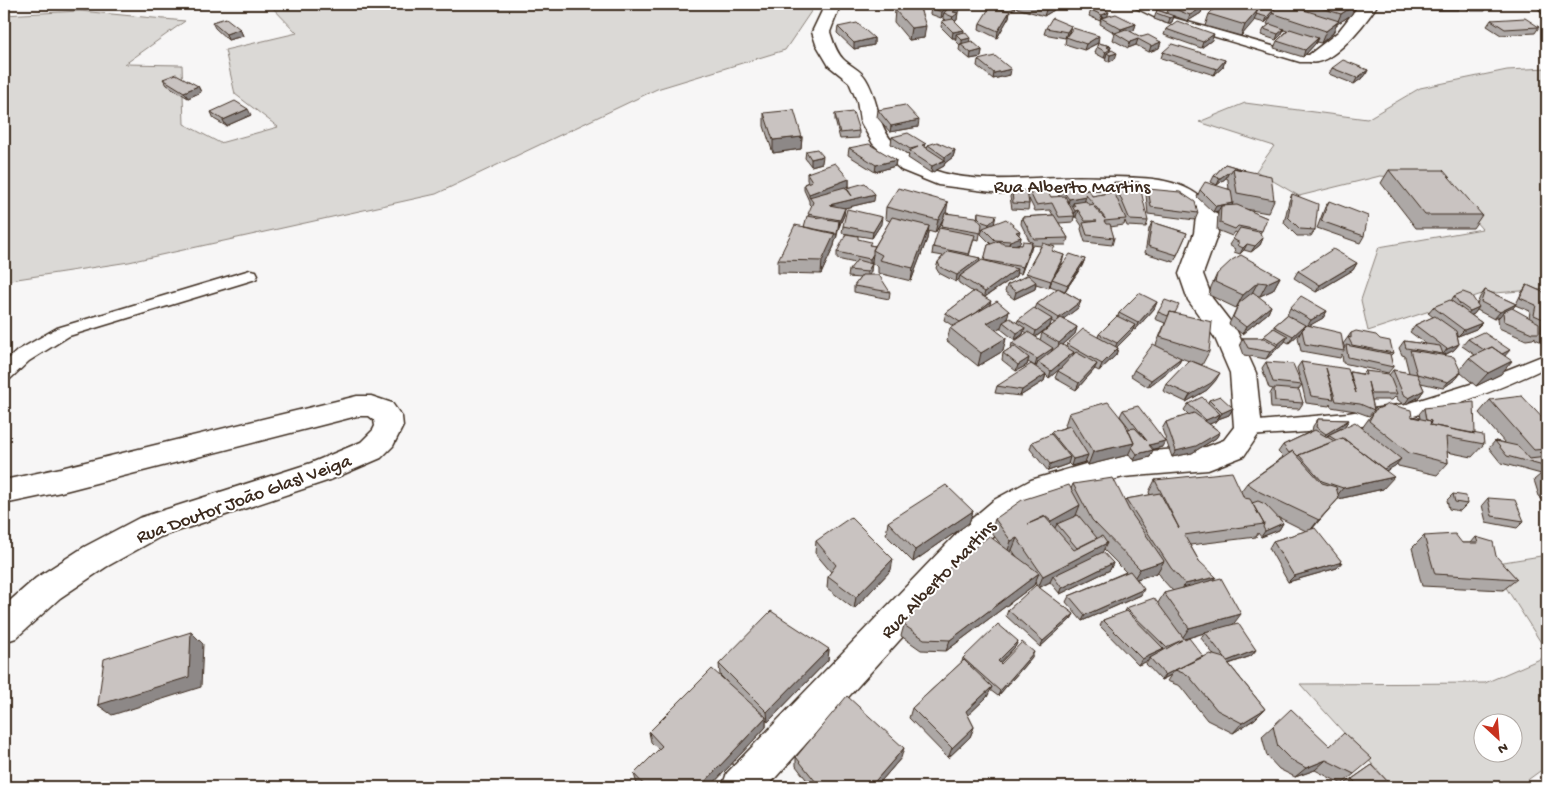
<svg xmlns="http://www.w3.org/2000/svg" width="1551" height="791" viewBox="0 0 1551 791" font-family="'Gochi Hand',sans-serif">
<style>
.green{fill:#dbd9d6;stroke:#8b827a;fill-rule:evenodd}
.lines{fill:none;stroke-linecap:round;stroke-linejoin:round}
.lane-casing{stroke:#3b2a1e;stroke-width:3}
.street-casing{stroke:#3b2a1e;stroke-width:3}
.lane{fill:#fff;fill-rule:evenodd}
.street{fill:#fff;fill-rule:evenodd}
.wall{fill:#ada8a6;stroke:#3b2a1e;fill-rule:evenodd}
.shaded-wall{fill:#8d8887;stroke:#3b2a1e}
.building{fill:#c9c3c1;stroke:#3b2a1e;fill-rule:evenodd}
.labels{text-anchor:middle;stroke-width:4;stroke-linejoin:round;paint-order:stroke}
.street-label{font-size:19px;fill:#3b2a1e;stroke:#fff}
</style>
<rect width="100%" height="100%" fill="#f7f6f6"/>
<filter id="ink" filterUnits="userSpaceOnUse"><feTurbulence type="fractalNoise" baseFrequency=".02" numOctaves="2"/><feDisplacementMap in="SourceGraphic" scale="10" xChannelSelector="R" yChannelSelector="G"/><feConvolveMatrix kernelMatrix="1 2 1 2 8 2 1 2 1" color-interpolation-filters="sRGB"/></filter>
<g filter="url(#ink)">
<path class="green" d="M269,4H814V7L785,50L657,89L436,194L129,262L4,281V15L80,11L185,21L125,64L182,65L184,124L220,143L278,127L235,94L225,50L297,33Z
M1547,68V289L1482,294L1368,331L1361,300L1379,247L1482,229L1438,180L1380,176L1299,196L1256,171L1274,146L1199,122L1245,103L1367,119L1420,88L1507,70Z
M1547,555V652L1491,564Z
M1547,656V766L1518,787H1390L1391,785L1300,684L1485,683ZM1484,724H1514V754H1484Z"/>
<g class="lines">
<defs>
<path id="lane" d="M1128,4H1143L1170,17L1304,55H1320L1322,58L1316,62H1300L1162,21Z
M250,270L256,271L258,275L256,279L69,336L29,361L10,379L4,381V363L17,351L57,328Z
M1547,354V367C1488,395 1426,417 1362,426C1324,432 1286,433 1248,436L1241,434L1238,429L1241,424L1248,422L1348,413L1410,403L1474,383Z"/>
<path id="street" d="M822,4H838V11L830,32C833,41 836,52 843,59C850,66 861,70 866,79C878,98 877,124 892,141C905,155 924,168 943,173C981,183 1022,178 1060,177C1078,176 1096,177 1113,177C1155,178 1192,178 1218,216V233L1203,274L1212,298L1236,329L1256,373L1262,429L1244,456L1208,470L1123,477L1051,498L1016,518L990,540L767,787H722L727,773L968,522L994,500L1031,480L1123,453L1206,447L1224,440L1234,427L1230,373L1215,338L1188,300L1179,274L1194,233L1196,217C1182,203 1169,194 1149,190L1061,189L1000,193L938,185L901,170L873,144L860,121L857,101L849,82L829,66L816,44L812,32L822,11Z
M1360,4H1376V7C1365,24 1331,67 1310,62L1307,58L1310,54L1338,32Z
M357,396H371L392,403L402,417L403,426L393,446L381,458L330,480L160,537L106,567L60,598L16,638L4,642V606L36,578L84,547L139,518L311,463L361,442L373,430L375,426L374,420L369,416H357L61,492L4,504V480L61,468Z"/>
</defs>
<use href="#lane" class="lane-casing"/>
<use href="#street" class="street-casing"/>
<use href="#lane" class="lane"/>
<use href="#street" class="street"/>
</g>
<path class="wall" d="M897,4H931L926,9L921,7V12L924,38L909,40L894,22L895,10Z
M962,4L961,9L957,13V20L955,21L970,42L982,50L981,57L970,59L959,50L960,45L955,40L956,38H952L941,27L942,21L946,20L943,19V16L941,18L930,14L931,8Z
M1006,4H1056L1054,10L1044,16L1017,8V7L1015,9L1006,5Z
M1204,4H1239L1248,6L1276,7L1278,4H1290L1288,5L1291,6L1292,4H1357L1351,15L1337,24L1333,33L1321,43L1316,42L1315,44L1303,57L1274,48L1277,41L1287,31L1284,30L1281,35L1276,40L1261,35L1264,29L1269,25L1267,24L1271,16L1265,23L1254,20L1241,36L1205,26L1209,14L1216,7Z
M1404,4H1487L1488,5L1485,11H1471L1461,5L1458,10H1418Z
M1541,4H1547V30L1543,25L1547,19H1545L1538,8Z
M1169,7H1203L1201,13L1188,21L1174,16L1172,22L1168,24L1154,19L1157,10L1167,13Z
M1091,10L1108,16L1136,24L1134,30L1130,32L1141,37L1161,42L1159,48L1149,52L1136,45L1128,48L1113,40L1115,33L1100,24L1101,20L1100,21L1089,16Z
M1010,11L1009,17L997,38L979,29L980,23Z
M1491,20L1539,27L1535,33L1501,35L1487,26Z
M212,22L240,29L243,36L228,40L215,28Z
M1071,26L1069,32L1065,38L1044,34L1046,28Z
M838,27L874,38V45L854,49L837,33Z
M1166,29L1212,40L1201,48L1164,35Z
M1066,37L1098,43L1084,50L1065,44Z
M1098,43L1111,46L1110,51L1115,59L1109,62L1105,59L1106,57L1104,58L1095,53Z
M1163,52L1225,60L1223,67L1214,75L1161,58Z
M978,60L1010,75L993,79L977,66Z
M1332,68L1368,70L1365,76L1354,84L1329,74Z
M163,79L198,86L201,92L188,98L167,85Z
M878,110L918,127L890,132L877,117Z
M211,112L251,115L226,126L214,119Z
M764,113L802,137L801,149L773,153L764,126Z
M835,114L859,131V138L840,139L835,120Z
M892,137L926,144L925,147L927,148L928,145L955,150L953,157L945,163L944,166L931,173L908,158L909,155L891,144Z
M849,148L896,160L895,166L875,172L848,155Z
M806,151L822,163L811,166L805,158Z
M1225,164L1245,170L1274,200L1268,213L1245,209L1267,218L1260,234L1263,238L1260,245L1251,252L1244,250L1240,254L1234,252L1235,249L1229,245L1237,233L1235,232L1232,236L1217,230L1218,213V211L1213,212L1197,197L1200,190L1229,189L1228,181V179L1226,178L1217,185L1211,182L1214,176Z
M1389,170L1482,215L1473,228H1416L1381,183Z
M807,173L849,179V186L845,187L847,190V188L874,201L844,208V215L839,227L836,240L835,241L834,246L821,274L778,273V260L804,227L812,207L809,204V201L804,190V184L808,182L807,180Z
M1114,182L1148,221L1146,227L1127,226L1125,221L1124,225L1110,227L1114,238L1112,245L1085,242L1081,229L1082,226L1076,217H1074L1073,222L1059,223L1068,238L1066,245H1049L1053,252L1064,255L1062,262L1055,275L1085,259L1082,266L1065,291L1060,289L1081,301L1078,308L1063,319L1077,327L1075,334L1063,345L1066,347L1067,344L1098,337L1099,334L1118,316L1119,313L1157,302L1154,309L1135,330L1133,329L1132,332L1117,347L1118,348L1116,355L1099,371L1095,369L1094,370L1076,390L1055,378L1058,371L1060,368L1049,378L1046,375L1044,381L1020,396L995,393L997,386L1036,367L1037,365L1035,366L1028,362L1027,365L1016,371L1002,360L1003,353L1011,348L1012,343L1027,333L1024,331L1023,334L1015,340L1001,329V327L995,330L1006,338L1003,351L978,366L947,341L950,328L953,326L944,320L946,313L973,292L959,283V279L956,282L939,273L936,268L938,262L943,256L932,254L933,247L941,228L943,220L935,233L928,231L927,239L911,281L878,273V267L872,263V261L870,264L871,271L869,275L890,292L889,299L854,292V286L860,278L848,277L849,270L855,263L837,259V252L858,239L870,245L875,246L890,221L885,219L886,207L946,213L977,219L978,212L994,223L1019,235L1021,237L1020,243L1016,245H1022L1030,242L1021,224L1022,217L1053,215L1050,210L1035,211L1029,199V204L1028,210L1012,209L1010,197L1012,190L1027,191L1028,188L1051,197H1060L1057,193L1059,186L1082,191L1092,196L1113,192L1112,189ZM981,228L983,229L981,234L991,244L988,245L984,261L979,262L980,258L969,256L974,239L979,240ZM1032,245L1041,246L1026,273L1025,277L1007,285L1005,292L1014,299L1035,289L1036,284L1049,288L1051,282L1050,286L1058,289L1037,304L1035,309L1018,320L1017,323L1007,319L1009,311L990,305L985,297L1016,276V273L1021,274ZM1051,321L1055,323L1042,333L1040,340L1036,337L1050,326Z
M1148,189L1198,213L1195,220L1148,214L1146,195Z
M1292,194L1315,230L1311,236H1297L1284,223L1289,201Z
M1329,201L1364,236L1360,243L1317,228L1325,207Z
M1152,222L1187,233L1174,262L1145,253L1149,229Z
M881,224L872,238L842,233L843,226Z
M1357,263L1353,270L1316,292L1294,278L1298,271Z
M1217,274L1280,277L1273,290L1260,296H1257L1271,306L1268,313L1242,334L1229,324L1237,307L1236,308L1209,295L1211,287Z
M1527,285L1547,294V344L1535,339V337L1533,339L1526,340L1499,328L1498,318L1500,316L1494,319L1477,310L1474,314L1471,315L1482,323L1476,329L1458,336L1457,335L1459,344L1454,350L1443,356L1460,369L1469,358L1475,355L1462,346L1468,339L1505,356L1501,374L1476,386L1461,373L1456,379L1443,388L1421,383L1424,390L1419,397L1404,405L1398,400L1396,396L1392,400H1372L1374,410L1369,416L1355,411L1331,407L1330,404L1329,406L1306,403L1302,385L1298,390L1303,403L1299,409L1271,408L1270,394L1273,389L1269,388L1262,368L1266,362L1301,383L1297,368L1301,362L1349,373L1350,372L1362,374L1365,371L1389,375L1393,370L1409,373L1405,357V356L1402,355L1399,348L1404,341L1426,344L1410,332L1415,325L1433,317L1428,313L1433,307L1451,301L1454,296L1477,304L1480,297L1485,290L1516,304L1522,292ZM1515,305L1530,311L1529,318L1512,309Z
M1290,308L1327,311L1323,318L1310,325L1344,349L1345,347L1343,344L1351,333L1393,353L1390,356L1393,367L1388,373L1343,363L1342,354L1340,358L1301,351L1298,337L1301,332L1289,343L1285,341L1276,349L1273,353L1266,359L1244,355L1240,344L1243,338H1262L1264,336L1272,330L1274,326L1287,315Z
M1158,312L1175,313L1209,352L1202,365L1194,362L1216,380L1207,390L1186,402L1163,391L1166,384L1189,361L1181,358L1178,364L1148,387L1131,376L1134,370L1156,345L1165,323L1155,319Z
M1547,364V372L1543,369Z
M1209,400L1233,408L1229,415L1218,419L1217,421L1209,424L1220,432L1216,438L1192,453L1172,457L1162,429L1166,422L1189,415L1184,410L1188,404L1208,403Z
M1490,400L1547,423V502L1540,499L1534,480L1541,474L1501,463L1489,448L1495,441L1505,443L1479,413Z
M1424,408L1475,434L1484,444L1472,457L1447,452L1448,463L1437,475L1398,466L1397,464L1386,471L1383,489L1338,499L1312,529L1342,562L1337,568L1288,582L1269,548L1273,541L1306,531L1278,517L1283,523L1279,530L1261,537L1258,533L1256,537L1190,545L1199,561L1213,580L1233,624L1256,650L1251,656L1229,664L1265,709L1255,719L1233,733L1207,720L1180,686L1167,681L1171,675L1161,680L1146,664L1148,661L1138,665L1100,626L1103,620L1123,613L1126,608L1158,603L1164,593L1173,591L1163,580L1158,572L1157,573L1137,579L1141,595L1082,621L1066,602L1069,596L1126,572L1103,549L1102,552L1113,563L1110,570L1060,594L1050,582L1039,588L1074,614L1071,619L1040,647L1006,616L1008,610L1037,586L1035,583L1034,585L946,651L921,650L901,636L904,625L1001,545L991,532L995,519L1071,489L1073,484L1124,501L1126,499L1150,495L1149,492L1155,480L1241,491L1247,483L1283,457L1278,452L1283,445L1312,431L1313,426L1318,419L1349,420L1344,427L1362,428L1375,410L1420,418L1419,414ZM1012,550L1017,557L1010,551ZM1204,633L1201,638L1214,655L1202,657L1184,639Z
M1123,410L1162,447L1152,450L1150,457L1134,461L1129,454L1128,455L1088,465L1086,461L1085,462L1071,466L1068,463V464L1048,471L1030,449L1032,442L1050,435L1051,432L1066,427L1065,425L1069,413L1128,429H1130L1120,416Z
M1453,494L1467,504L1460,511L1449,509L1447,500Z
M1488,498L1524,521L1517,528L1486,522L1482,505Z
M973,511L969,523L913,562L886,535L888,522Z
M1424,536L1462,543H1471L1476,537L1517,579L1503,590L1422,586L1412,548Z
M816,541L891,570L854,609L827,588L828,576L831,572L815,553Z
M1018,641L1015,647L1000,663L1001,664L1032,657L998,696L990,690L987,697L968,715L974,727L970,737L948,758L909,718L912,708L962,662L963,658Z
M829,649L828,660L768,722L766,720V727L710,787H640L637,784L634,774L659,750L651,742L649,732L727,682L720,675L719,664Z
M1273,726L1354,774L1342,784L1315,770L1295,777L1279,769L1267,756L1262,736Z
M796,757L901,758L876,787H812L796,766Z
M1372,765L1383,787H1349L1346,783Z"/>
<path class="shaded-wall" d="M927,4H931L926,9Z
M950,4H955L944,13L943,16L941,18L942,12Z
M962,4L961,9L956,15L958,13L957,20L952,23L953,12Z
M1056,4L1054,10L1044,16L1046,10Z
M1357,4L1351,15L1337,24L1333,33L1321,43L1326,31L1337,23L1341,14Z
M1203,7L1201,13L1188,21L1190,15Z
M1276,7L1271,16L1265,23L1267,17Z
M1258,10L1254,21L1241,36L1245,25Z
M1010,11L1009,17L997,38L998,31Z
M1109,12L1107,18H1101L1100,21L1102,15Z
M1174,16L1172,22L1168,24L1170,18Z
M1136,24L1134,30L1119,35L1121,29Z
M926,26L924,38L909,40L911,28Z
M1071,26L1069,32L1065,38L1067,32Z
M240,29L243,36L228,40L226,34Z
M1284,29L1281,35L1276,40L1278,34Z
M964,30L963,36L956,34V38H952L953,32Z
M1214,34L1212,40L1201,48L1203,42Z
M1099,36L1098,43L1084,50L1086,44Z
M874,38V45L854,49V43Z
M970,38L969,44L962,45V40Z
M1318,38L1315,44L1303,57L1305,50Z
M1138,39L1136,45L1128,48L1130,42Z
M1161,42L1159,48L1149,52L1151,46Z
M1111,46L1109,54L1107,53L1106,57L1104,58L1107,47Z
M982,50L981,57L970,59L971,53Z
M1117,53L1115,59L1109,62L1110,55Z
M1225,60L1223,67L1214,75L1217,69Z
M1011,69L1010,75L993,79L994,73Z
M1368,70L1365,76L1354,84L1357,78Z
M198,86L201,92L188,98L184,92Z
M248,109L251,115L226,126L223,120Z
M919,120L918,127L890,132L891,126Z
M802,137L801,149L773,153V140Z
M955,150L953,157L945,163L944,166L931,173L932,166L945,160V157Z
M823,156L822,163L811,166V159Z
M896,160L895,166L875,172L876,165Z
M1229,172L1226,178L1217,185L1220,178Z
M849,179V186L812,200L809,197V194Z
M875,194L874,201L828,212L829,205Z
M1086,196L1084,203H1073V205L1068,206L1069,199Z
M948,202L946,214L935,233L938,220Z
M1233,203L1230,210L1221,206L1218,211L1213,212L1216,206Z
M845,208L844,215L839,227L840,220Z
M1078,210L1076,217H1074L1075,216H1074L1075,211Z
M996,215L994,225L987,230L989,224Z
M882,217L881,224L872,238L873,232Z
M839,221L836,240L835,241L834,246L821,274L822,261Z
M929,226L927,239L911,281L913,268Z
M1020,231L1018,238L1021,237L1020,243L1008,247L1010,241L1016,232Z
M1263,238L1260,245L1251,252L1255,246Z
M1032,242L1031,249L1021,274L1023,267Z
M1247,244L1244,250L1240,254L1243,248Z
M873,254L872,261L870,266V259Z
M1064,255L1062,262L1053,279H1052L1049,288L1051,281Z
M980,258L979,264L960,276L959,279L956,282L957,275Z
M1085,259L1082,266L1065,291L1068,285Z
M1357,263L1353,270L1316,292L1320,285Z
M872,264L871,271L867,279V272Z
M1017,269L1016,276L983,298L985,292Z
M1280,277L1273,290L1260,296L1267,283Z
M1036,282L1035,289L1014,299L1016,292Z
M1258,282L1251,295L1236,308L1243,295Z
M991,301L989,308L963,324Z
M1081,301L1078,308L1057,324L1059,318Z
M1157,302L1154,309L1135,330L1138,323Z
M1516,304L1511,311L1503,312L1500,316L1494,319L1500,312Z
M1271,306L1268,313L1242,334L1246,327Z
M1479,307L1474,314L1465,318L1470,311Z
M1009,311L1006,324L1003,322L1001,327L984,336L987,323Z
M1327,311L1323,318L1307,327L1311,320Z
M1052,319L1050,326L1034,338L1036,331Z
M1482,323L1476,329L1458,336L1464,330Z
M1135,325L1132,332L1114,350L1117,343Z
M1305,325L1301,332L1289,343L1293,336Z
M1077,327L1075,334L1057,350L1059,343Z
M1025,328L1023,334L1015,340L1017,333Z
M1288,336L1284,343L1276,349L1273,353L1266,359L1270,352L1275,348L1278,344Z
M1006,338L1003,351L978,366L981,353Z
M1459,344L1454,350L1442,356L1447,349Z
M1053,348L1050,355L1038,362L1037,365L1035,366L1037,359Z
M1118,348L1116,355L1099,371L1102,364Z
M1510,350L1504,357H1494Z
M1074,352L1072,359L1049,378L1051,371Z
M1029,358L1027,365L1016,371L1018,365Z
M1181,358L1178,364L1148,387L1151,380Z
M1512,361L1501,374L1476,386L1488,373Z
M1097,364L1094,370L1076,390L1079,383Z
M1461,372L1456,379L1443,388L1448,382Z
M1220,373L1216,380L1207,390L1186,402L1190,395Z
M1046,374L1044,381L1020,396L1022,390Z
M1424,390L1419,397L1404,405L1409,398Z
M1233,408L1229,415L1218,419L1222,413Z
M1220,414L1217,421L1202,427L1206,420Z
M1349,420L1344,427L1328,435L1325,438L1321,441L1326,434Z
M1220,432L1216,438L1192,453L1172,457L1176,451Z
M1165,441L1162,447L1145,451L1149,445Z
M1134,443L1128,455L1088,465L1093,452Z
M1153,450L1150,457L1134,461L1137,454Z
M1088,455L1085,462L1071,466L1073,459Z
M1070,457L1068,464L1048,471L1050,464Z
M1401,459L1395,466L1373,478L1378,472Z
M1394,477L1383,489L1338,499L1309,532L1343,488Z
M1080,505L1075,518L1057,524L1055,528L1046,533L1051,521Z
M973,511L969,523L913,562L915,550Z
M1283,523L1279,530L1261,537L1265,531Z
M1017,538L1012,550L1007,553L1011,541Z
M1107,543L1101,555L1053,576L1050,582L1038,588L1043,576Z
M893,559L891,570L854,609L856,597Z
M1164,561L1157,573L1133,580L1140,569Z
M1342,562L1337,568L1288,582L1294,576Z
M1113,563L1110,570L1060,594L1062,588Z
M1039,573L1034,585L946,651L950,640Z
M1216,577L1207,589L1178,596L1185,584Z
M1144,589L1141,595L1082,621L1085,615Z
M1074,614L1071,619L1040,647L1043,641Z
M1241,614L1232,626L1205,632L1204,633L1181,640L1189,628Z
M191,632L203,644L201,687L112,715L98,705Z
M1018,641L1015,647L996,667L998,661Z
M829,649L828,660L768,722L767,712Z
M1164,649L1160,655L1150,658L1148,661L1138,665L1142,659Z
M1256,650L1251,656L1222,666L1227,661Z
M1034,652L1032,657L998,696L1000,691Z
M1203,656L1199,661L1175,670L1171,675L1161,680L1165,675Z
M992,687L987,697L962,721L966,711Z
M1265,709L1255,719L1233,733L1242,723Z
M766,717V727L710,787H700Z
M974,727L970,737L948,758L952,748Z
M904,748L901,758L876,787H870Z
M1326,760L1315,770L1295,777L1306,768Z"/>
<path class="building" d="M897,4H921L920,9L926,26L911,28L895,10Z
M936,4H950L942,12L931,8Z
M952,4H962L953,12L958,13L953,17L944,13Z
M1023,4H1056L1046,10Z
M1174,4H1193L1203,7L1190,15L1169,7Z
M1219,4H1239L1258,10L1245,25L1209,14Z
M1251,4H1264L1276,7L1267,17L1256,14L1258,10L1248,6Z
M1278,4H1285L1339,21L1326,31L1272,13Z
M1307,4H1356L1341,14Z
M1472,4H1487L1488,5H1475Z
M1543,4H1547V11Z
M1098,6L1109,12L1102,15L1091,10Z
M990,7L1010,11L998,31L980,23Z
M1157,10L1174,16L1170,18L1156,13Z
M1116,14L1136,24L1121,29L1101,18Z
M226,18L240,29L226,34L212,22Z
M1052,18L1071,26L1067,32L1046,28Z
M1525,18L1539,27L1505,29L1491,20Z
M953,19L964,30L953,32L942,21Z
M1177,21L1214,34L1203,42L1166,29Z
M857,23L874,38L854,43L838,27Z
M1270,24L1284,29L1278,34L1264,29Z
M1073,28L1099,36L1086,44L1066,37Z
M1126,29L1141,37L1148,35L1161,42L1151,46L1138,39L1130,42L1115,33Z
M1290,29L1318,38L1305,50L1277,41Z
M965,32L970,38L962,40L956,34Z
M972,41L982,50L971,53L960,44Z
M1098,43L1111,46L1107,47L1110,49L1106,52L1097,47Z
M1172,44L1225,60L1217,69L1163,52Z
M1112,50L1117,53L1110,55L1107,53Z
M995,56L1011,69L994,73L978,60Z
M1343,60L1368,70L1357,78L1332,68Z
M176,74L198,86L184,92L163,79Z
M235,101L248,109L223,120L211,112Z
M905,105L919,120L891,126L878,110Z
M794,110L802,137L773,140L764,113Z
M853,112L859,131L840,133L835,114Z
M908,133L926,144L922,145L945,160L932,166L909,151L918,147L910,149L892,137Z
M937,142L955,150L945,157L928,145Z
M869,144L896,160L876,165L849,148Z
M817,149L823,156L811,159L806,151Z
M835,163L849,179L809,194L804,184L812,181L807,173Z
M1225,164L1245,170L1233,168L1231,172H1229L1220,178L1214,176Z
M1233,168L1271,176L1274,200L1237,193Z
M1389,170H1443L1482,215H1425Z
M1114,182H1139L1148,221L1130,220Z
M1205,182L1231,190L1233,203L1216,206L1200,190Z
M865,183L875,194L829,205L845,208L840,220L808,214L813,202L809,197L845,187L852,196L847,188Z
M1075,183L1082,191L1089,190L1092,196L1114,192L1126,219L1104,221L1106,224H1110L1114,238L1087,235L1083,223L1097,221H1085L1078,210L1075,211L1072,206H1075L1073,203L1086,201L1089,205L1094,204L1085,194L1086,196L1069,199L1059,186ZM1094,207H1096L1105,218V219Z
M1045,186L1051,197L1065,196L1075,216L1059,217L1052,203L1036,205L1028,188Z
M898,188L948,202L938,220L886,207Z
M1148,189L1180,192L1195,202L1198,213L1151,207Z
M1012,190L1027,191L1029,204L1013,203Z
M1292,194L1318,204L1315,230L1300,229L1288,217Z
M1329,201L1368,216L1364,236L1321,221Z
M1237,205L1267,218L1262,231L1238,226L1235,229L1220,223L1221,206Z
M847,209L882,217L873,232L843,226Z
M978,212L996,215L995,219L989,224L983,222L978,217Z
M945,213L976,217L982,224L981,233L941,226Z
M1054,215L1068,238L1034,239L1022,217Z
M807,216L839,221L837,234H835L804,227Z
M892,217L929,226L913,268L879,260L882,255L873,250Z
M1006,219L1020,231L1016,232L1021,237L1010,241L995,240L983,228Z
M1152,222L1187,233L1177,255L1148,246Z
M795,225L835,233L822,261L778,260Z
M939,228L975,235L969,254L933,247Z
M1240,228L1259,232L1263,238L1255,246L1247,244L1243,248L1237,245L1240,243L1233,239Z
M846,234L858,236V239L871,242L869,245L875,246L873,250V254L870,259L837,252Z
M999,241L1003,244L1022,245L1023,241L1032,242L1023,267L984,260L988,245Z
M1043,243L1055,247L1052,251L1064,255L1051,281L1026,273Z
M1333,249L1357,263L1320,285L1298,271Z
M948,251L980,258L957,275L940,267L938,262Z
M1070,254L1085,259L1068,285L1052,279Z
M1241,255L1280,277L1267,283L1258,282L1243,295L1215,282L1217,274L1232,260Z
M857,260L872,264L867,272L849,270Z
M982,260L1017,269L985,292L960,276Z
M862,275H879L890,292L854,286Z
M1028,275L1036,282L1016,292L1007,285Z
M1527,285L1547,294V335L1541,332L1543,319L1534,315L1536,305L1520,298Z
M1058,288L1081,301L1059,318L1037,304Z
M1485,290L1516,304L1500,312L1481,302Z
M974,291L991,301L976,313L960,322L946,313Z
M1253,292L1271,306L1246,327L1233,317L1239,303Z
M1463,292L1471,295L1479,307L1470,311L1460,304L1454,296Z
M1139,293L1157,302L1138,323L1119,313Z
M1301,296L1327,311L1311,320L1290,308Z
M1165,300L1179,305L1175,313L1170,312L1168,316L1158,312Z
M1450,300L1482,323L1464,330L1433,307Z
M997,301L1009,311L987,323L1006,338L981,353L950,328Z
M1034,308L1052,319L1036,331L1018,320Z
M1512,308L1539,323V333H1532L1504,321L1503,312Z
M1170,312L1212,322L1209,352L1160,337Z
M1287,315L1305,325L1293,336L1274,326Z
M1117,316L1135,325L1117,343L1099,334Z
M1435,316L1456,331L1459,344L1447,349L1415,325Z
M1010,318L1025,328L1017,333L1003,322Z
M1061,318L1077,327L1059,343L1042,333Z
M1307,325L1341,333L1344,351L1305,344L1302,330Z
M1274,328L1288,336L1278,344L1264,336Z
M1083,329L1118,348L1102,364L1067,344Z
M1356,331L1376,335L1380,339L1390,341L1393,353L1352,345L1348,337L1351,338V333Z
M1028,332L1053,348L1037,359L1012,343Z
M1483,332L1510,350L1502,354L1492,347L1484,350L1468,339Z
M1243,338H1264L1277,346L1270,352L1248,348Z
M1404,341L1440,346L1443,354L1406,348Z
M1061,344L1074,352L1051,371L1038,362Z
M1153,344L1181,358L1151,380L1134,370Z
M1346,345L1390,354L1393,367L1348,357Z
M1014,346L1029,358L1018,365L1003,353Z
M1492,347L1512,361L1488,373L1469,358Z
M1410,350L1454,357L1461,372L1448,382L1417,374Z
M1076,352L1097,364L1079,383L1058,371Z
M1189,360L1220,373L1211,383L1190,395L1166,384Z
M1266,362L1293,364L1302,385L1273,382Z
M1301,362L1348,369L1356,393L1350,372L1366,375L1365,371L1389,374L1397,394H1371L1368,382L1374,410L1360,404L1336,401L1326,368L1334,399L1311,396Z
M1031,364L1046,374L1022,390L997,386Z
M1393,370L1417,374L1424,390L1409,398L1403,394Z
M1274,388L1299,390L1303,403L1275,401Z
M1220,396L1233,408L1222,413L1209,400Z
M1522,396L1547,423V449L1534,450L1490,400Z
M1202,397L1220,414L1206,420L1188,404Z
M1108,402L1125,423L1134,443L1093,452L1069,413Z
M1474,402L1475,434L1430,425L1431,421L1426,420L1424,408Z
M1389,404L1411,410L1412,417L1431,421L1430,425L1483,435L1484,444L1446,437L1448,463L1409,453L1369,421L1375,410Z
M1138,406L1165,441L1149,445L1153,450L1137,454L1132,447L1134,443L1128,429L1135,428L1147,441L1123,410Z
M1194,413L1220,432L1196,446L1176,451L1166,422Z
M1318,419L1349,420L1326,434L1316,427Z
M1355,422L1401,459L1384,469L1343,438L1336,440L1328,435Z
M1070,426L1088,455L1073,459L1051,432Z
M1315,430L1334,441L1299,455L1298,456L1293,451L1289,453L1283,445Z
M1051,434L1070,457L1050,464L1032,442Z
M1343,438L1394,477L1343,488L1322,481L1299,455Z
M1495,441L1518,446L1529,459L1547,457V467L1507,456Z
M1293,451L1322,483L1336,487L1339,498L1319,520L1260,492L1247,483Z
M1547,471V493L1541,474Z
M1232,472L1244,498L1250,499L1264,524L1184,535L1199,561L1216,577L1185,584L1171,568L1126,499L1160,493L1179,528L1155,480Z
M1113,478L1129,510L1164,561L1140,569L1092,520L1073,484Z
M946,485L973,511L915,550L888,522Z
M1069,485L1080,505L1051,521L1045,516L1028,524L1045,517L1074,550L1102,536L1107,543L1043,576L1017,538L1011,541L995,519L1022,500Z
M1453,494L1466,496L1467,504L1455,502Z
M1488,498L1515,500L1524,521L1492,516Z
M1258,501L1265,504L1283,523L1265,531L1263,527L1264,524L1252,503Z
M1078,515L1097,538L1077,548L1057,524Z
M851,517L893,559L856,597L828,576L836,565L816,541Z
M1315,528L1342,562L1294,576L1273,541Z
M1455,534L1462,543H1478L1476,537L1493,542L1496,556L1517,579L1435,574L1424,536Z
M989,536L1039,573L950,640L924,639L904,625L943,573Z
M1103,552L1113,563L1062,588L1053,576Z
M1130,571L1144,589L1085,615L1069,596Z
M1221,578L1241,614L1189,628L1164,593Z
M1036,585L1074,614L1043,641L1008,610Z
M1154,598L1185,640L1189,638L1203,656L1165,675L1150,658L1182,640L1166,647L1126,608Z
M771,611L829,649L767,712L719,664Z
M1127,611L1164,649L1142,659L1103,620Z
M1238,623L1256,650L1227,661L1205,632Z
M998,624L1018,641L998,661L1001,664L1022,642L1034,652L1000,691L963,658Z
M191,632L189,677L98,705L104,659Z
M1210,654L1224,658L1265,709L1242,723L1217,710L1188,675L1175,670Z
M964,660L992,687L966,711L974,727L952,748L912,708Z
M712,669L766,717L700,787H646L634,774L662,746L649,732Z
M847,696L904,748L870,787H820L796,757Z
M1291,709L1330,746L1344,733L1372,759L1354,774L1326,760L1306,768L1290,759L1278,747L1273,726Z
M1372,765L1389,783L1383,787H1360L1352,779Z"/>
</g>
<g class="labels">
<g class="street-label">
<text x="1072" y="192">Rua Alberto Martins</text>
<text transform="translate(243 497) rotate(-20)" y="7">Rua Doutor João Glasl Veiga</text>
<text transform="translate(937 578) rotate(-46)" y="7">Rua Alberto Martins</text>
</g>
</g>
<rect width="1551" height="791" fill="none" stroke="#fff" stroke-width="20"/>
<rect x="10" y="10" width="1531" height="771" fill="none" stroke="#3b2a1e" stroke-width="2" filter="url(#ink)"/>
<g transform="translate(1498 738) rotate(154)"><circle r="24" fill="#ffffff" stroke="#b1aaa5"/>
<path d="M0-4L9 19L0 12L-9 19Z" fill="#c8321e"/>
<text y="-8" font-size="14" font-weight="bold" text-anchor="middle" fill="#3b2a1e">N</text>
</g>
</svg>
